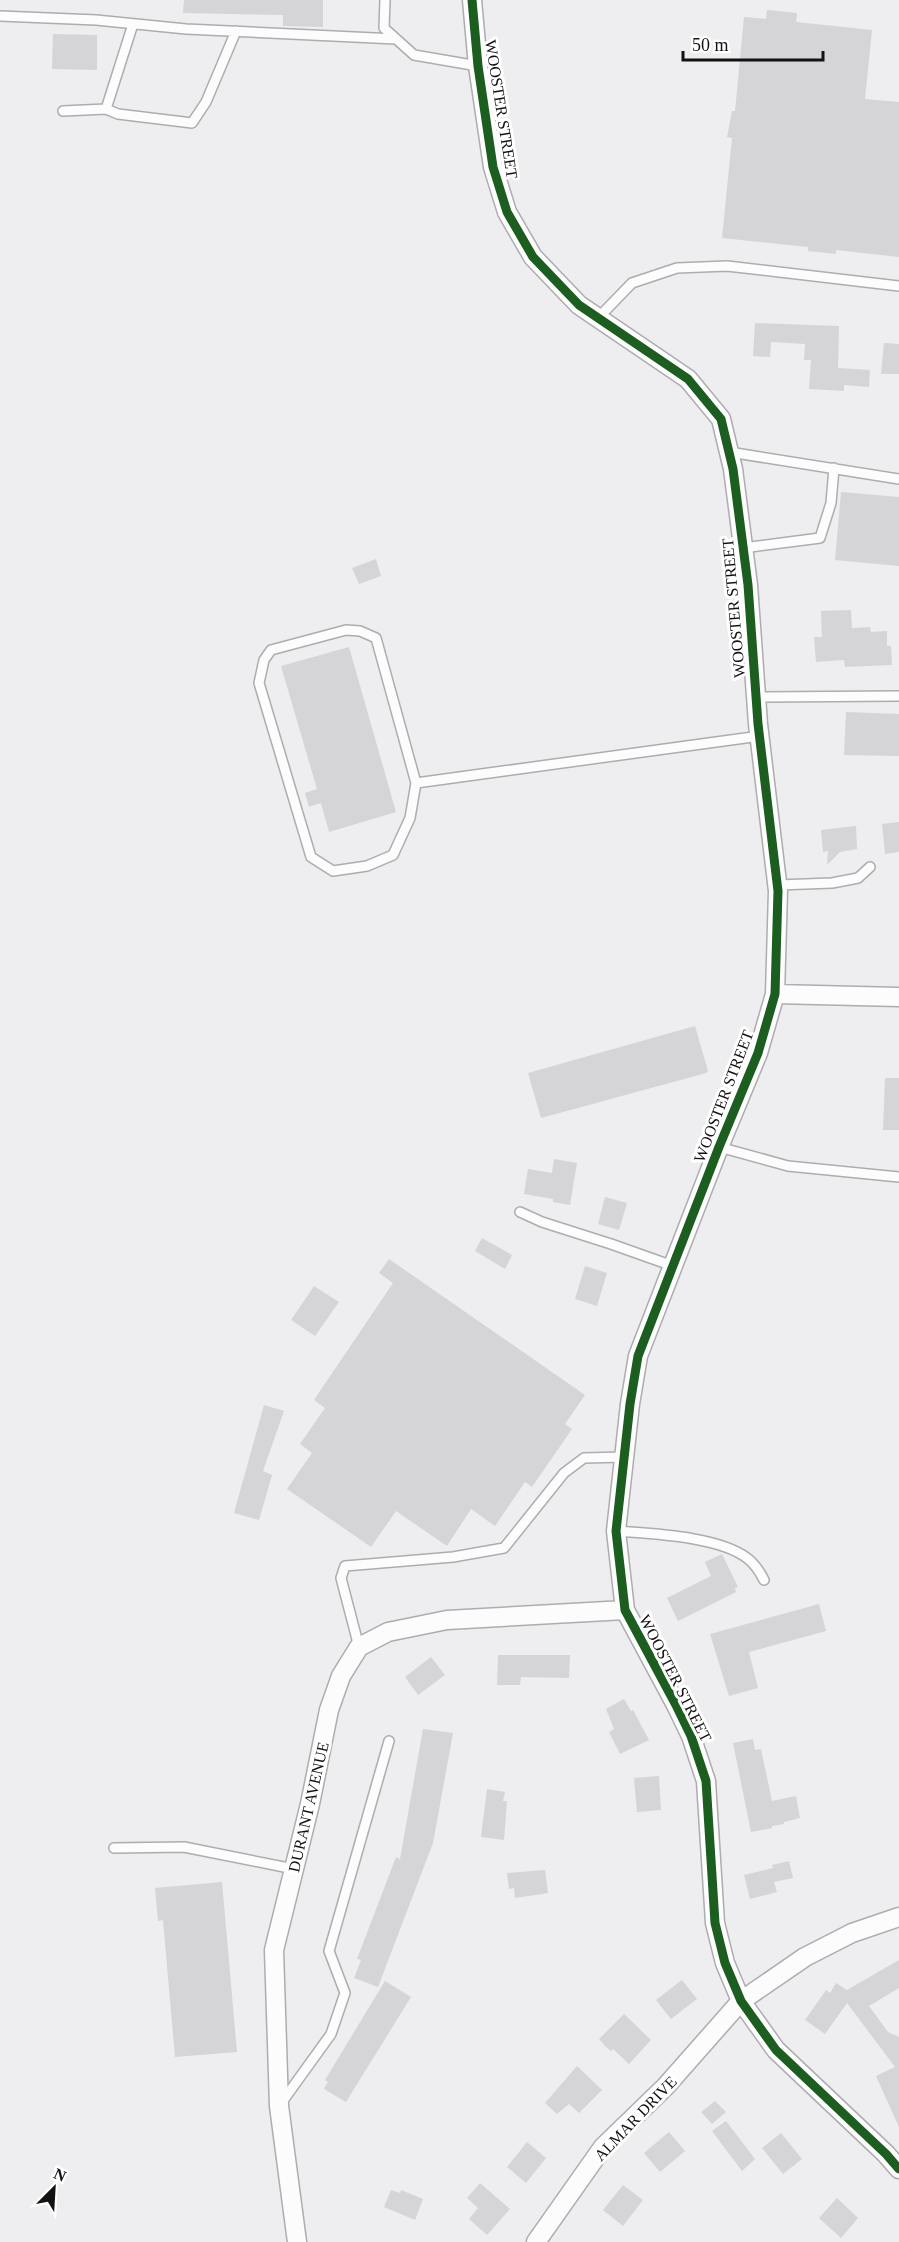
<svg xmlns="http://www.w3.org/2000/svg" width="899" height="2242" viewBox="0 0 899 2242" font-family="Georgia,serif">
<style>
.building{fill:#d5d4d6}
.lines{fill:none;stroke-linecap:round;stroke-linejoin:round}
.lane-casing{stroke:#adacae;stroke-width:12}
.street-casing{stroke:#adacae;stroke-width:21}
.lane{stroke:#fcfcfd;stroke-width:9}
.street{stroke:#fcfcfd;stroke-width:18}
.cycleway-casing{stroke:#fff;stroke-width:13}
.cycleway{stroke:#1b5e20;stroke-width:9}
.labels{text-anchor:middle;stroke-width:6;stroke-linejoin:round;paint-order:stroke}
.street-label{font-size:16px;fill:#131213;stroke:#fff}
</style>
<rect width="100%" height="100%" fill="#eeedef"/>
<path class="building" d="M184,0H323V27L283,26V15L183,13Z
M767,10L797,13L796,22L872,30L865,99L899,102V257L836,250V254L808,251V247L722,238L732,138L727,137L732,111H735L744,17L766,19Z
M53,34L97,35V70L52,69Z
M755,323L839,326L838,368L870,370L869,387L844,385V391L809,389L811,360H804L805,344L771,342L770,357L753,356Z
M884,343L899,344V374H881Z
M841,492L899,497V566L835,560Z
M376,559L381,576L359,584L352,568Z
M851,610L852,628L870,627L871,632L887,631V646H891L892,665L845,667L844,660L816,662L814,637H822L821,611Z
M349,647L396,812L329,832L321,803L309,807L305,793L317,789L281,666Z
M846,712L899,714V756L844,755Z
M899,822V852L885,854L882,824Z
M856,826L857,849L840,852L827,865L828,851L823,852L821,830Z
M695,1026L708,1071L706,1073L541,1118L528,1073Z
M885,1078H899V1130H883Z
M554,1159L577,1163L570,1205L553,1202V1199L524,1194L528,1169L552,1173Z
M605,1197L627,1203L619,1230L598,1224Z
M482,1238L512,1255L505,1269L475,1251Z
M389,1259L585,1395L565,1424L572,1429L532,1487L525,1482L495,1526L471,1509L447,1546L396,1511L371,1547L287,1489L312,1453L300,1444L325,1408L314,1400L393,1283L379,1273Z
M585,1266L607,1273L597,1306L575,1299Z
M314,1286L339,1302L315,1336L291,1320Z
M264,1405L284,1411L263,1471L272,1475L259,1520L234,1513Z
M722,1554L738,1587L735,1588L736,1592L678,1621L667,1598L711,1576L705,1562Z
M819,1604L826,1631L749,1652L758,1688L729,1696L710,1634Z
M498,1655H570L569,1678L521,1677L520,1685H497Z
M431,1657L445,1675L418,1695L405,1677Z
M624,1699L631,1711L633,1710L649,1740L620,1754L609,1732L614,1729L606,1709Z
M423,1729L453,1733L433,1843L378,1987L354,1978L361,1960L357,1959L396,1857L400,1859Z
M753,1739L755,1750L761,1749L772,1801L796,1796L800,1818L784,1822V1824L772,1826V1828L751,1832L733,1743Z
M659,1776L661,1810L637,1812L634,1778Z
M487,1789L505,1792L503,1801H507L504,1840L481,1837Z
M789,1861L793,1878L774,1882L777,1892L750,1899L744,1875L773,1868L772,1865Z
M545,1870L548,1893L515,1898L514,1888L509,1889L507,1873Z
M222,1882L237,2052L175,2057L163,1920L158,1921L155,1888Z
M899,1960V1988L869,2006L888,2032L899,2037V2127L876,2076L895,2067L847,2003L825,2034L805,2020L826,1990L830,1993L836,1983L847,1990Z
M682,1980L697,1999L671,2019L656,2000Z
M385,1981L411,1997L346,2102L324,2089L328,2082L325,2080Z
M624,2014L651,2040L629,2064L613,2049L611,2051L606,2047L599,2039Z
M577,2066L602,2090L579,2113L569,2104L557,2114L545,2103Z
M715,2101L726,2112L712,2124L701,2112Z
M726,2121L755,2159L742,2171L712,2131Z
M669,2132L685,2151L660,2172L644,2153Z
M781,2133L802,2159L783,2174L762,2148Z
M527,2142L546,2158L526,2183L507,2167Z
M480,2183L510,2209L487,2235L469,2219L478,2208L467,2198Z
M623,2185L643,2200L623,2226L603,2210Z
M391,2190L400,2193L401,2190L423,2199L415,2220L384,2207Z
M837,2198L858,2218L841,2238L819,2218Z"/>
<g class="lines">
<defs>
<path id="lane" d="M385,0L384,28L414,55L478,66
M0,16L96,20L186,29L396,39
M133,24L106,109L118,114L192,123L206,102L236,31
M63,111L106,109
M598,318L632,283L677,268L727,266L899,286
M729,452L899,479
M743,548L820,538L831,503L834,468
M756,697L899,696
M416,783L376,638L360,631L346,630L271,650L264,660L259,683L311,857L333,871L367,866L393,855L410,818L416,783L760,736
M778,885L832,883L858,878L870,867
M719,1147L788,1166L899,1177
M520,1212L542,1222L611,1244L673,1266
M616,1531C652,1534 718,1536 747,1558C755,1564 760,1572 764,1580
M359,1647L341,1578L345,1566L453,1557L504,1548L564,1473L584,1458L624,1457
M114,1848L184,1847L294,1869
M282,2102L331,2034L345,1993L329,1951L389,1741"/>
<path id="street" d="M472,0L478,66L493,167L507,212L533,257L579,305L688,379L721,419L733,469L748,585L758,724L778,891L775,994L758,1053L719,1147L638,1356L630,1404L616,1531L625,1610L676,1705L691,1736L706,1781L715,1923L725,1963L741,2001L776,2050L886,2154L899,2169
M775,994L899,997
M297,2242L279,2106L274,1950L310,1804L329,1710L341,1676L359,1647L388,1632L447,1620L625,1610
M536,2242L603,2147L666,2086L741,2001L805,1957L852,1933L899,1917"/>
</defs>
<use href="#lane" class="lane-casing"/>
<use href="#street" class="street-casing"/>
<use href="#lane" class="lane"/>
<use href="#street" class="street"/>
<defs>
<path id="cycleway" d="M472,0L478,66L493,167L507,212L533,257L579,305L688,379L721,419L733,469L748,585L758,724L778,891L775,994L758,1053L719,1147L638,1356L630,1404L616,1531L625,1610L676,1705L691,1736L706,1781L715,1923L725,1963L741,2001L776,2050L886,2154L899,2169"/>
</defs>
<use href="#cycleway" class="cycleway-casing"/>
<use href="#cycleway" class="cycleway"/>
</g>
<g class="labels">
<g class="street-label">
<text transform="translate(502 109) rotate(81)" y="6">WOOSTER STREET</text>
<text transform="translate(733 608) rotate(-95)" y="6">WOOSTER STREET</text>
<text transform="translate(723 1096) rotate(-69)" y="6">WOOSTER STREET</text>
<text transform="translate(676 1678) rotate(63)" y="6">WOOSTER STREET</text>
<text transform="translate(308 1807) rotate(-77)" y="6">DURANT AVENUE</text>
<text transform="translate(635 2118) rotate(-46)" y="6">ALMAR DRIVE</text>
</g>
</g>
<g transform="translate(54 2188) rotate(24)" stroke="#ffffff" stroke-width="4.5" paint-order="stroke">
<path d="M0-4.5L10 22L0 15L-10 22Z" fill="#131213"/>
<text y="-9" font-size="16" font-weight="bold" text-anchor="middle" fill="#131213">N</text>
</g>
<path d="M683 51v9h140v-9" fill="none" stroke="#131213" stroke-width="3"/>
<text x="692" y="51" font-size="18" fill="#131213" stroke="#ffffff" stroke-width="4.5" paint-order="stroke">50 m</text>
</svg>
